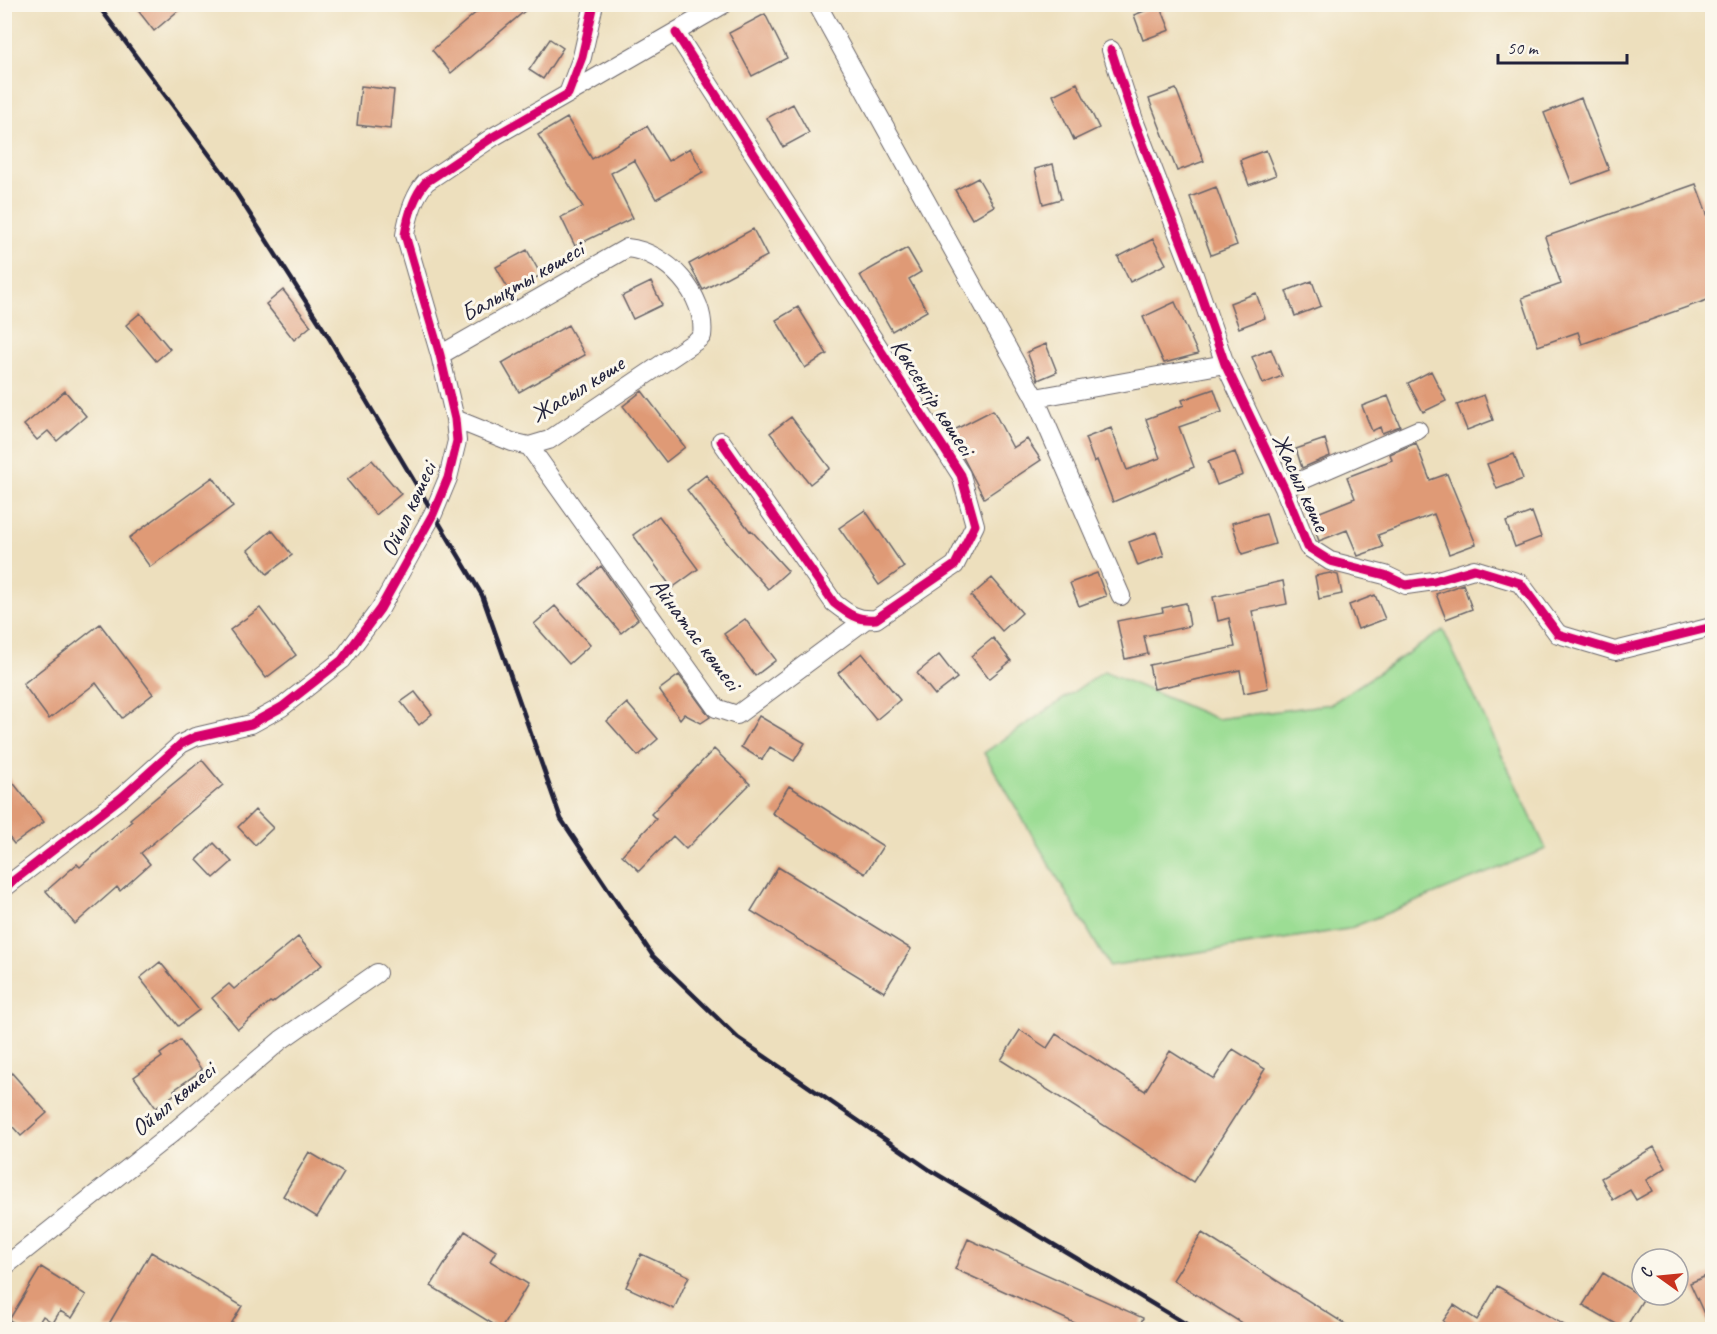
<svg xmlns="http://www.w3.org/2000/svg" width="1717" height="1334" viewBox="0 0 1717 1334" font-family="Caveat,sans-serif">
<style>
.green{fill:#9cdd94;stroke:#5f8068;stroke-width:1.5}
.building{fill:#df9a76}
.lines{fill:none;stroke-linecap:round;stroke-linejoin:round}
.minor-casing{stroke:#696468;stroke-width:20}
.minor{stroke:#fff;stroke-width:18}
.rail{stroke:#22223b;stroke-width:4.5}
.cycleway-casing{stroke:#fbf7ec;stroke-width:13}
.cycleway{stroke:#d6006c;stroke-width:9}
.labels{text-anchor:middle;stroke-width:6;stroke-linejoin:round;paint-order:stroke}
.street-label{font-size:24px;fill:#22223b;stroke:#fbf7ec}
</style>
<rect width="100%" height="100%" fill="#fbf7ec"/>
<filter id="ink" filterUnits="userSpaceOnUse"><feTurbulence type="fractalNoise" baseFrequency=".0167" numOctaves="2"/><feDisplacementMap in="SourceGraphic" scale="12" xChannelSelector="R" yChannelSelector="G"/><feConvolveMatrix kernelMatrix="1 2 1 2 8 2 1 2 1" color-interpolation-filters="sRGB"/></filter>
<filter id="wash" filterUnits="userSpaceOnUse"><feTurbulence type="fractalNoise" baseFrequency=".008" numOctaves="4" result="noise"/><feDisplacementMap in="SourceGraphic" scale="24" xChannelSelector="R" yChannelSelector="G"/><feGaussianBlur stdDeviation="1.35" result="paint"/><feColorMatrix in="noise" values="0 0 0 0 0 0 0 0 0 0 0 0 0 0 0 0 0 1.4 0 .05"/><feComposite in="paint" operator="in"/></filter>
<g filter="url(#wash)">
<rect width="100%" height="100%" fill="#eddfbd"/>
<path class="green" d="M1443,630L1546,849L1348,929L1109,966L984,753L1104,671L1217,719L1331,704Z"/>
<g id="blocks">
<path class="building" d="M133,4H186L154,31Z
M486,4H533L451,73L432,50Z
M1160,5L1170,30L1143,40L1134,15Z
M765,14L787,58L752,76L729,33Z
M550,39L563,48L543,79L529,70Z
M1077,83L1099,128L1074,140L1053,95Z
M361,86L394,90L390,129L357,125Z
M1176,89L1204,161L1177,171L1149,99Z
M1581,98L1609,170L1572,184L1544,113Z
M793,104L809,133L783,147L767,118Z
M567,118L592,159L647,126L668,161L690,148L703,172L656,199L634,160L611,173L633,218L575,246L561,217L583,207L538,135Z
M1266,150L1276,175L1249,185L1240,160Z
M1053,164L1061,199L1043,204L1035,169Z
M978,178L994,206L972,219L955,190Z
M1696,184L1713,230V298L1582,344L1578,332L1538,346L1522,298L1561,284L1545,237Z
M1216,187L1237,245L1211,255L1190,197Z
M753,229L767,256L703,290L689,264Z
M1153,239L1166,264L1130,282L1118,257Z
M907,248L921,272L909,279L927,311L892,331L860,275Z
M527,250L541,275L510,292L496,267Z
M1312,281L1321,306L1295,316L1286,291Z
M651,282L662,305L633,319L622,296Z
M283,290L311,326L294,340L266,304Z
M1256,293L1265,318L1239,328L1230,303Z
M1175,302L1198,354L1164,363L1143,317Z
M798,307L827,354L805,368L776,320Z
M140,313L170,349L156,361L126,325Z
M568,325L585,355L519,392L502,363Z
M1046,344L1057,372L1038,380L1027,352Z
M1271,349L1282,376L1263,384L1252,357Z
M1431,371L1446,401L1423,412L1408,383Z
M1214,389L1222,412L1179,427L1194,467L1113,502L1097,460L1094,462L1085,438L1111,428L1127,470L1160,458L1146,419L1184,405L1182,400Z
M65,391L86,416L57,441L48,431L37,440L24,425Z
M642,391L685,447L666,462L623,406Z
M1484,395L1493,420L1467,430L1457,405Z
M1388,396L1400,426L1382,433L1380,427L1372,431L1362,406Z
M993,410L1013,448L1027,439L1041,460L984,498L950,432Z
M791,417L830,468L810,484L770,433Z
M1325,439L1330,456L1302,468L1296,449Z
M1416,443L1430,480L1447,474L1476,544L1449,554L1434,514L1378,535L1383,547L1358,556L1347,530L1319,541L1310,516L1355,498L1347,477L1392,460L1390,454Z
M1235,452L1243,475L1217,485L1208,462Z
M1514,454L1523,479L1497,489L1487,464Z
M372,460L401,494L376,515L347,480Z
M706,475L750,531L751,530L788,571L768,589L731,548L687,490Z
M213,477L233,506L150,567L129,538Z
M865,510L904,567L879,585L839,528Z
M1532,512L1541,537L1515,547L1506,522Z
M1266,513L1275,544L1242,554L1232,523Z
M659,516L698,569L672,588L633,535Z
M272,530L292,555L267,574L248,550Z
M1156,532L1164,556L1138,566L1129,542Z
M601,566L638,619L621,633L580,584Z
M1097,573L1106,596L1079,606L1070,583Z
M1330,573L1338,575L1342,594L1319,599L1315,576Z
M992,578L1022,613L1002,631L971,596Z
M1283,581L1287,604L1252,611L1268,688L1244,693L1240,670L1154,689L1149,665L1235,647L1229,618L1218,621L1213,597Z
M1463,584L1472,609L1446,619L1436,594Z
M1375,595L1385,619L1358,629L1349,605Z
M1186,603L1190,626L1144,636L1148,654L1125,659L1117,621L1163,612L1162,608Z
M555,606L590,645L569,664L534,624Z
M260,608L296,655L266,678L230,630Z
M745,619L776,660L755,676L724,634Z
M100,624L153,694L122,718L96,683L49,719L23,684Z
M993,638L1011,661L989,679L971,656Z
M862,653L900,700L876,720L838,673Z
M939,655L957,678L935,695L917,673Z
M679,675L710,717L701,723L684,714L680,719L659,690Z
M415,692L432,714L419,725L401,702Z
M627,703L658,739L638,756L607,721Z
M759,716L805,743L794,761L770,747L762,760L741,747Z
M714,749L750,784L686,849L673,836L639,871L622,855L656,819L651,814Z
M202,760L223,785L141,853L150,864L120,891L117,887L75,924L46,891L77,864L80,867L132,821L130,819Z
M4,771L44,822L14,844L4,831Z
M789,786L883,846L865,874L772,813Z
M255,810L273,828L255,845L238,827Z
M214,843L232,862L214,878L197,860Z
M778,867L911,949L884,992L751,911Z
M298,937L322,965L272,1003L270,1002L238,1029L212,998L229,984L234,989Z
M160,962L199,1010L178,1026L140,978Z
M1020,1030L1047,1048L1056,1034L1145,1091L1170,1051L1214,1079L1233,1049L1265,1069L1193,1182L1001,1060Z
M180,1040L202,1070L174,1090L176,1093L156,1108L134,1077L162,1057L160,1054Z
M4,1064L47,1113L21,1136L4,1117Z
M1654,1147L1666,1168L1646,1180L1652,1191L1636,1200L1630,1190L1613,1200L1601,1178Z
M309,1152L344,1173L317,1217L283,1196Z
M465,1231L496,1251L490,1261L528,1284L501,1329L431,1286Z
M1202,1233L1353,1329H1251L1173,1280Z
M968,1239L1143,1318L1138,1329H1088L955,1269Z
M151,1252L242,1306L228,1329H106Z
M641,1254L689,1276L674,1309L626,1287Z
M41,1267L86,1295L72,1318L60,1311L53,1323L43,1316L35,1329H25L9,1320Z
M1603,1273L1644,1298L1625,1329L1583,1305Z
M1713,1273V1329H1711L1690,1283Z
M1497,1286L1571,1329H1455L1443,1321L1454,1305L1477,1320Z"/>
</g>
</g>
<g filter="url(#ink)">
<use href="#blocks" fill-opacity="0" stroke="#696468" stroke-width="1.5"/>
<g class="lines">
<defs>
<path id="minor" d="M817,4L1035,398L1121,596
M676,33L961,475L975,525L955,565L876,619C857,621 848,614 834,603L721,441
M1111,50L1135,123L1193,272L1225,364L1284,488L1308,547L1330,561L1385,575L1406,585L1434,581L1474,569L1520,583L1558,634L1615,651L1712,627
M568,94L724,4
M440,355L627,248C667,252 707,295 702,336L696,341L549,440L529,446L512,442L455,419
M1035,398L1225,364
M529,446L716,708L737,715L865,620
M1284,488L1418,430
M4,888L122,797L181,744L195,737L251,724L282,707L342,660L380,609L433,514L448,478L457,441L455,419L440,355L405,235C408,216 413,197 426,182L493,137L568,94L582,57L594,4
M4,1267L171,1134L281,1040L377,973"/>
</defs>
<use href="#minor" class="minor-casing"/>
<use href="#minor" class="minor"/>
<path class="rail" d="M97,4L226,177L326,333L482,595L561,819L653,956L738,1038L930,1170L1196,1330"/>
<defs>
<path id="cycleway" d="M676,33L961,475L975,525L955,565L876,619C857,621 848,614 834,603L721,441
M1111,50L1135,123L1193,272L1225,364L1284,488L1308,547L1330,561L1385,575L1406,585L1434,581L1474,569L1520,583L1558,634L1615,651L1712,627
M4,888L122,797L181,744L195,737L251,724L282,707L342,660L380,609L433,514L448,478L457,441L455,419L440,355L405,235C408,216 413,197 426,182L493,137L568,94L582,57L594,4"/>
</defs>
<use href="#cycleway" class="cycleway-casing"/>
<use href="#cycleway" class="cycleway"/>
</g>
</g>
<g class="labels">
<g class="street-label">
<text transform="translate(522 281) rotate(-30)" y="8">Балықты көшесі</text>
<text transform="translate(577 389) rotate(-32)" y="8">Жасыл көше</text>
<text transform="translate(933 397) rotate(57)" y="8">Көксеңгір көшесі</text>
<text transform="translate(1301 482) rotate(65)" y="8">Жасыл көше</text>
<text transform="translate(408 509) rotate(-65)" y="8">Ойыл көшесі</text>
<text transform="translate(696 634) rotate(53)" y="8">Айнатас көшесі</text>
<text transform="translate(173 1099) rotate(-40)" y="8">Ойыл көшесі</text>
</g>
</g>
<rect width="1717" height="1334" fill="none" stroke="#fbf7ec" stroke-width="24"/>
<g transform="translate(1660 1277) rotate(285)"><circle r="28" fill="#fbf7ec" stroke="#a4a2a5" stroke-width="1.5"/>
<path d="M0-4.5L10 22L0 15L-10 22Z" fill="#c8321e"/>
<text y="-9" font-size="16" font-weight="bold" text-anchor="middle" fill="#22223b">С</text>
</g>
<path d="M1498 54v9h129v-9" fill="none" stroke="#22223b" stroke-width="3"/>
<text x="1507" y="54" font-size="18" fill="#22223b" stroke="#fbf7ec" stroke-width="4.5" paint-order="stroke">50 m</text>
</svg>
